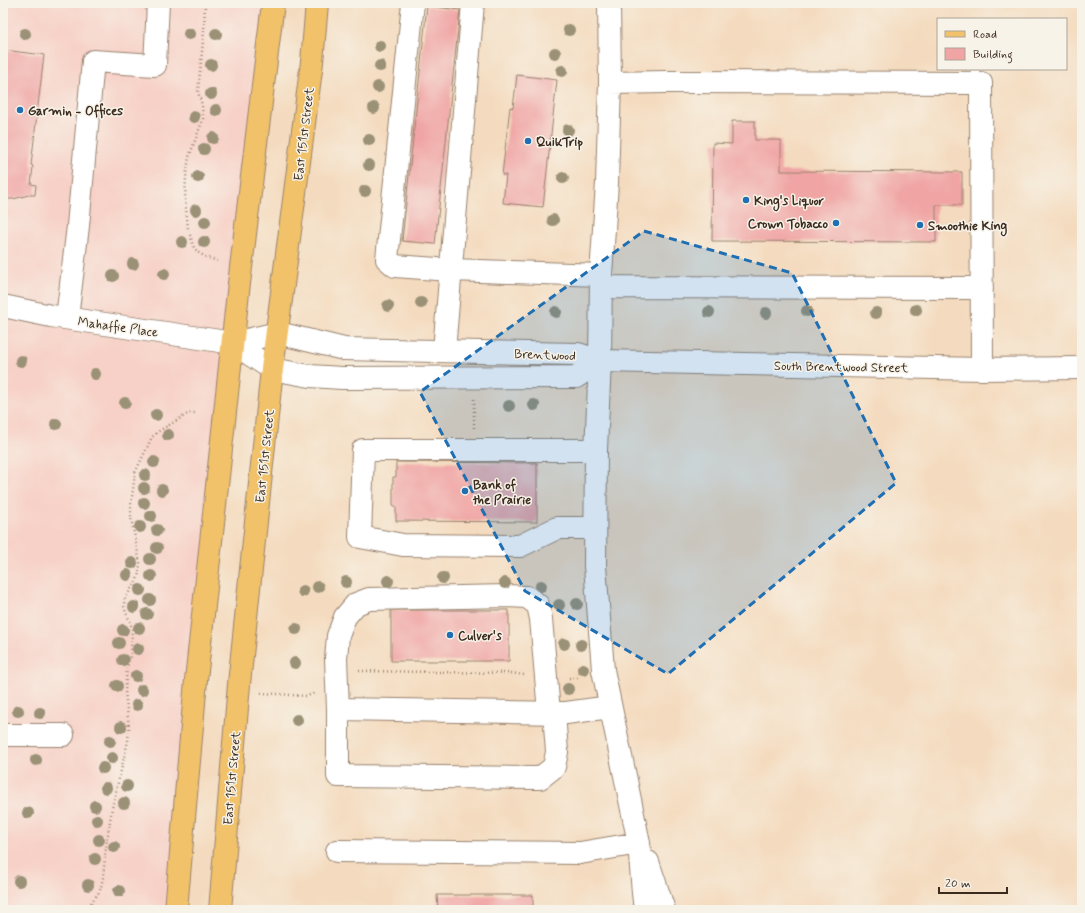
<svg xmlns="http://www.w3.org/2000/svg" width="1085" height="913" viewBox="0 0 1085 913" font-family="Mynerve,sans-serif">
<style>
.built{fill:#f7d1c7}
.building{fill:#f0a5a4}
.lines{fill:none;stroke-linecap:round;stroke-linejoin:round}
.minor-casing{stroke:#98826e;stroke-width:24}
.major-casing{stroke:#98826e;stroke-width:24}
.path{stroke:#98826e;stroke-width:2.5;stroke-dasharray:1 3;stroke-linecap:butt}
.minor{stroke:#fff;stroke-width:22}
.major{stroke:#f2c26a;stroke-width:22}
.tree{fill:#9a9176}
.marked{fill:#1f6fb2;fill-opacity:0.2;stroke:#1f6fb2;stroke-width:3;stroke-dasharray:8 5;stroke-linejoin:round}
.poi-dot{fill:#1f6fb2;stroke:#f7f3e8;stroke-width:1.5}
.labels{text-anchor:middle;stroke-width:3;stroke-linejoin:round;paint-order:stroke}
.poi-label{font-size:13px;font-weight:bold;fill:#3b2a1e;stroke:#f7f3e8;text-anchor:start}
.street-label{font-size:13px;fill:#3b2a1e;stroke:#f7f3e8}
</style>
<rect width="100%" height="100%" fill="#f7f3e8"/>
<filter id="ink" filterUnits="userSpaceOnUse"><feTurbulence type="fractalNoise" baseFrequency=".025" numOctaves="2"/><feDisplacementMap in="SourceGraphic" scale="8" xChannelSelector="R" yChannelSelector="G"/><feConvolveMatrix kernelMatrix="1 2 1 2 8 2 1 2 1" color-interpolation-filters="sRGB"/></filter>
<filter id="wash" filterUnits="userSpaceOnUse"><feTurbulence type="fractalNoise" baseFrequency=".012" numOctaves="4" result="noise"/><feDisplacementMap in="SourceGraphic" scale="16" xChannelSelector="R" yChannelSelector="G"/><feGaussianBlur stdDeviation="0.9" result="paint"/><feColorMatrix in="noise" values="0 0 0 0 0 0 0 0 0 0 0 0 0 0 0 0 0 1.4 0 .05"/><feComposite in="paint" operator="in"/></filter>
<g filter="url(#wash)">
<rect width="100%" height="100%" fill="#f4dbbf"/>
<path class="built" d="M3,3H273L176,910H3Z"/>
<g id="blocks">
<path class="building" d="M427,6L460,10L435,244L402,241Z
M3,50L44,55L31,165L33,166L31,184L36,185L35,195H29L13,199H3Z
M517,75L557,80L543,207L503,203L506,175H502L510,107L513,108Z
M732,121H755V140H781V171L962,172V205H936V242L712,241L713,143L732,144Z
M396,462L537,463V522L396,521V506H393V477H396Z
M391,610H509V661H391Z
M437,895H533V910H438Z"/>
</g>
</g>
<g filter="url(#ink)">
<use href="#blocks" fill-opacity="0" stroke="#98826e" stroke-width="1"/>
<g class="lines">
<defs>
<path id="minor" d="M413,3L387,259L395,266L451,270L601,275
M609,3L610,83L607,183L601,275L600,361L596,450L595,566L603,670L639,843L643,893L645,910
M610,83L666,82L981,83L982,369
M601,287L982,288
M3,306L51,316L233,343L278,333L344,349L578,354L600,361L982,369L1082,368
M67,318L78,226L93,61L155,65L158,3
M233,343L272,369L310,376L342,378L576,377L600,361
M444,351L473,3
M595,528H557L520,546L403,545L360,537L363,450H596
M338,709L566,713L610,707
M549,712L541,619L538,605L527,597L507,596L369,599L356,604L345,617L338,636L336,658L338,709V776L540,778L554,767L557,752L554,713
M3,735H63
M337,851L580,853L639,843
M648,862L664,910"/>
<path id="major" d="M176,910L196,680L238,292L273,3
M220,910L239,684L272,369L312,62L317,3"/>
</defs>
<use href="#minor" class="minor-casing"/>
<use href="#major" class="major-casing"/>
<path class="path" d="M205,3L204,31L198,92L202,105L203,119L189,157L186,177L185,199L188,228L194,248L199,253L208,258L219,261
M474,399V428
M359,671L511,673L524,675
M569,678H578
M261,693L307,696L315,693
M87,910L91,903L100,891L103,878L106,847L112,808L128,741L129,728L125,691L127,668L131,653L132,629L130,621L126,613L124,606L125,598L137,580L139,573L140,563L131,518V505L135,473L152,437L159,431L189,413H197"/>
<use href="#minor" class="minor"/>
<use href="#major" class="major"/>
</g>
<g class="tree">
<circle cx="569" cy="30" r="6"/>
<circle cx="25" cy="34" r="6"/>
<circle cx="189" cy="34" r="6"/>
<circle cx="216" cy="34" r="6"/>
<circle cx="380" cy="46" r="6"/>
<circle cx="555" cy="53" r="6"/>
<circle cx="211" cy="65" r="6"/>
<circle cx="380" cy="66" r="6"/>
<circle cx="562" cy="71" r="6"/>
<circle cx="378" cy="87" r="6"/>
<circle cx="211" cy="94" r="6"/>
<circle cx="374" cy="108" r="6"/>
<circle cx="216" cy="110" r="6"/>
<circle cx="194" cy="117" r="6"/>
<circle cx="568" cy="130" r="6"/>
<circle cx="213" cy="138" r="6"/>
<circle cx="369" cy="140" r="6"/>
<circle cx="204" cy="149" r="6"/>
<circle cx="369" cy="165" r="6"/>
<circle cx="198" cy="177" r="6"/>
<circle cx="563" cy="178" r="6"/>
<circle cx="365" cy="191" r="6"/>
<circle cx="196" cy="210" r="6"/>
<circle cx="553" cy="220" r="6"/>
<circle cx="205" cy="222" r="6"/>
<circle cx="182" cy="242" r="6"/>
<circle cx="204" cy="242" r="6"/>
<circle cx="133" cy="264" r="6"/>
<circle cx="164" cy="274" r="6"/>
<circle cx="113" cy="276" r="6"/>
<circle cx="421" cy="303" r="6"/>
<circle cx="388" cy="306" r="6"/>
<circle cx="916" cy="310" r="6"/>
<circle cx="807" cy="311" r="6"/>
<circle cx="556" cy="312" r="6"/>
<circle cx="709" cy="312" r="6"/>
<circle cx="766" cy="313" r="6"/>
<circle cx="876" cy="313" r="6"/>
<circle cx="21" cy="361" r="6"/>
<circle cx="95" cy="374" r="6"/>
<circle cx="125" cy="403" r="6"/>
<circle cx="534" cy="405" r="6"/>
<circle cx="509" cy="406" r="6"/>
<circle cx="156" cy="415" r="6"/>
<circle cx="56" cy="424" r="6"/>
<circle cx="168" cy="435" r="6"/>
<circle cx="154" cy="462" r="6"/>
<circle cx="145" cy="475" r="6"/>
<circle cx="144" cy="488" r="6"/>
<circle cx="162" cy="490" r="6"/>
<circle cx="144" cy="503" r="6"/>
<circle cx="151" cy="516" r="6"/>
<circle cx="140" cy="527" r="6"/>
<circle cx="157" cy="530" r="6"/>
<circle cx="157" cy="548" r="6"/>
<circle cx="150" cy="559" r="6"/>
<circle cx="132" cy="563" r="6"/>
<circle cx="127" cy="575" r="6"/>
<circle cx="151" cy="576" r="6"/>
<circle cx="443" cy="578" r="6"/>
<circle cx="388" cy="581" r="6"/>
<circle cx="346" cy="582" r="6"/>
<circle cx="505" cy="583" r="6"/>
<circle cx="541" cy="586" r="6"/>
<circle cx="318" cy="587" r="6"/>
<circle cx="140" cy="590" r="6"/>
<circle cx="303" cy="591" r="6"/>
<circle cx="150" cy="600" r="6"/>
<circle cx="577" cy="604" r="6"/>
<circle cx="559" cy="605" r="6"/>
<circle cx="134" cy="607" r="6"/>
<circle cx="147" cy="614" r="6"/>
<circle cx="139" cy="628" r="6"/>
<circle cx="296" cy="629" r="6"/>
<circle cx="123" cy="630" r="6"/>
<circle cx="119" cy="643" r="6"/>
<circle cx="564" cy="644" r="6"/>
<circle cx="581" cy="645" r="6"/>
<circle cx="138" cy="649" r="6"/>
<circle cx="123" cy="660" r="6"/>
<circle cx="295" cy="663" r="6"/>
<circle cx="583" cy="669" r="6"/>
<circle cx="136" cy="676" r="6"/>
<circle cx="117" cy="686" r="6"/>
<circle cx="568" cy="689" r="6"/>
<circle cx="142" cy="690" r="6"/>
<circle cx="137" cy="705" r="6"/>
<circle cx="18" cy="711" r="6"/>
<circle cx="40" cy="713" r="6"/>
<circle cx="297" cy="720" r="6"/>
<circle cx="121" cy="727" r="6"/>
<circle cx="110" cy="741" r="6"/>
<circle cx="112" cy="758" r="6"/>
<circle cx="36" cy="760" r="6"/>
<circle cx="103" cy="768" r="6"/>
<circle cx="127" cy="786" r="6"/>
<circle cx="106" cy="788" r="6"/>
<circle cx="124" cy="803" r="6"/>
<circle cx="95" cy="806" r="6"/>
<circle cx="28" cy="813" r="6"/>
<circle cx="97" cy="820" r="6"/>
<circle cx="99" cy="840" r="6"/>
<circle cx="114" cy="847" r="6"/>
<circle cx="95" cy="859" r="6"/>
<circle cx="19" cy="881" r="6"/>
<circle cx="88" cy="885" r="6"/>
<circle cx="119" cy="891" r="6"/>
</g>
</g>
<path class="marked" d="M644,231L792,273L896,483L668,674L525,591L420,392Z"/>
<g class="poi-dot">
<circle cx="20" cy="110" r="4"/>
<circle cx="528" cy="141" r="4"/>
<circle cx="746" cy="200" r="4"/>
<circle cx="836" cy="223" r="4"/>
<circle cx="920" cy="225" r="4"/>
<circle cx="465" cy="491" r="4"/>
<circle cx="450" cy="635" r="4"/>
</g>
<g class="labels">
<g class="poi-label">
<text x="28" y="115">Garmin - Offices</text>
<text x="536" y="146">QuikTrip</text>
<text x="754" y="205">King's Liquor</text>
<text x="828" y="228" text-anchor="end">Crown Tobacco</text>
<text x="928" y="230">Smoothie King</text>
<text x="473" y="489">Bank of<tspan x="473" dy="15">the Prairie</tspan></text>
<text x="458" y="640">Culver's</text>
</g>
<g class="street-label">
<text transform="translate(303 134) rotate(-83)" y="5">East 151st Street</text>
<text transform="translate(118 326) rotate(8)" y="5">Mahaffie Place</text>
<text transform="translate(545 354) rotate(2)" y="5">Brentwood</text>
<text transform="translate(841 366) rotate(1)" y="5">South Brentwood Street</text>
<text transform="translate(264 456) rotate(-84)" y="5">East 151st Street</text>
<text transform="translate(231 778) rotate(-85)" y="5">East 151st Street</text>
</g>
</g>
<rect width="1085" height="913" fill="none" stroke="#f7f3e8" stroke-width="16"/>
<rect x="937" y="18" width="130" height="52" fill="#f7f3e8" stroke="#aca397"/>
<rect x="945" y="31" width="20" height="6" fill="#f2c26a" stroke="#aca397"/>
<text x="973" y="38" font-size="12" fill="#3b2a1e">Road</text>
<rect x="945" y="48" width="20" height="12" fill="#f0a5a4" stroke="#aca397"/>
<text x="973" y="58" font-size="12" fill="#3b2a1e">Building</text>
<path d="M939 887v6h68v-6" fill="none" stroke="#3b2a1e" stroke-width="2"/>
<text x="945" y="887" font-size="12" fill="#3b2a1e" stroke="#f7f3e8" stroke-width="3" paint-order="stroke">20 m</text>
</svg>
